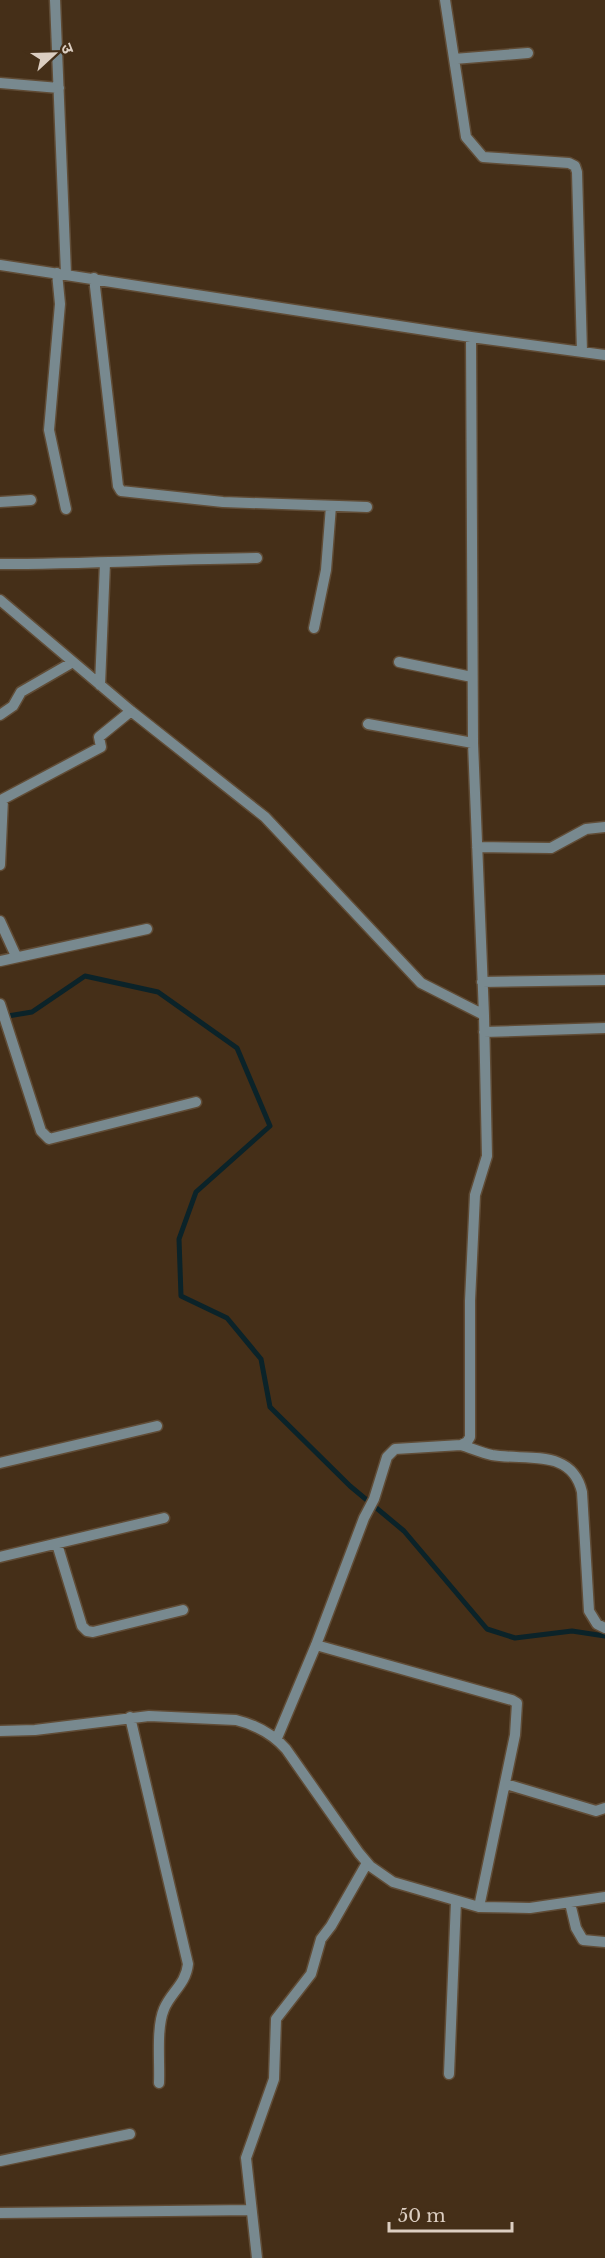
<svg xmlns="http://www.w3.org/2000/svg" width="605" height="2258" viewBox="0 0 605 2258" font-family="'Libre Baskerville','Noto Sans Devanagari',serif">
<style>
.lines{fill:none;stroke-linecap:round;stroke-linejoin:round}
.stream{stroke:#0b2329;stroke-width:5}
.minor-casing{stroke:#604c36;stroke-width:13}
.minor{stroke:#78898f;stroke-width:10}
</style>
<rect width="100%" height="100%" fill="#452f18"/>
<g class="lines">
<path class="stream" d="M2,1017L32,1012L85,976L158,992L237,1048L270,1126L196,1192L179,1239L181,1296L227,1318L261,1359L270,1407L350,1486L404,1531L487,1629L515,1638L572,1631L605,1636"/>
<defs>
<path id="minor" d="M55,0L66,274
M445,0L466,137L483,157L569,163L575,166L577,172L582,352
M454,59L528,53
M0,83L59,88
M0,265L471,337L605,355
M57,273L60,304L49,430L66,509
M94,278L118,486L121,491L223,502L367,507
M0,502L31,500
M0,564C86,564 171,559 257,558
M0,600L131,711L265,817L421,983L484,1015
M314,628L326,570L331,506
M399,662L472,677
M100,685L105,563
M0,715L13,706L21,692L73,662
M368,724L473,743
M477,847L551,848L586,829L605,827
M0,865L3,799L101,747L99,737L131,711
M0,921L16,956
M0,961L147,929
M482,982L605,980
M0,1004L41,1131L49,1139L196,1102
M484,1032L605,1028
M461,1445C471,1448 482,1453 492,1455C527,1461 572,1448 582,1492L589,1611L597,1624L605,1628
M0,1463L157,1426
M57,1544L82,1626L87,1631L93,1632L183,1610
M0,1557L164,1518
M316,1645L512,1700L517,1703L515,1735L479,1907
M130,1717L188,1964C186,1984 171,1992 164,2009C156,2028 160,2062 159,2083
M0,1731L35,1730L149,1716L236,1720C256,1725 272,1733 286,1749L359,1853L370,1866L393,1882L479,1907L530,1908L605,1897
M277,1738L316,1645L364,1518L374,1499L387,1457L395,1449L461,1445L467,1442L470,1437V1301L475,1195L487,1156L484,1015L473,743L471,337
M506,1784L596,1811L605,1808
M570,1903L576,1928L583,1940L605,1942
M449,2074L456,1901
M0,2161L130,2134
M0,2213L251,2210
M257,2258L246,2158L274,2079L276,2019L311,1974L321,1939L331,1926L367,1863"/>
</defs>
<use href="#minor" class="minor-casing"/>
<use href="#minor" class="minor"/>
</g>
<g transform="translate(54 54) rotate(68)" stroke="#452f18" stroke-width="4.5" paint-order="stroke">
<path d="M0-4.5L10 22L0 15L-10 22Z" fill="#dccec1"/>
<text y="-9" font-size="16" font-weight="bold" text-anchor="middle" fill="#dccec1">उ</text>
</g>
<path d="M389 2222v9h123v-9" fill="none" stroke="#dccec1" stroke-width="3"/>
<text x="398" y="2222" font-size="18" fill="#dccec1" stroke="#452f18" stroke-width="4.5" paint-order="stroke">50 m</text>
</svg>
